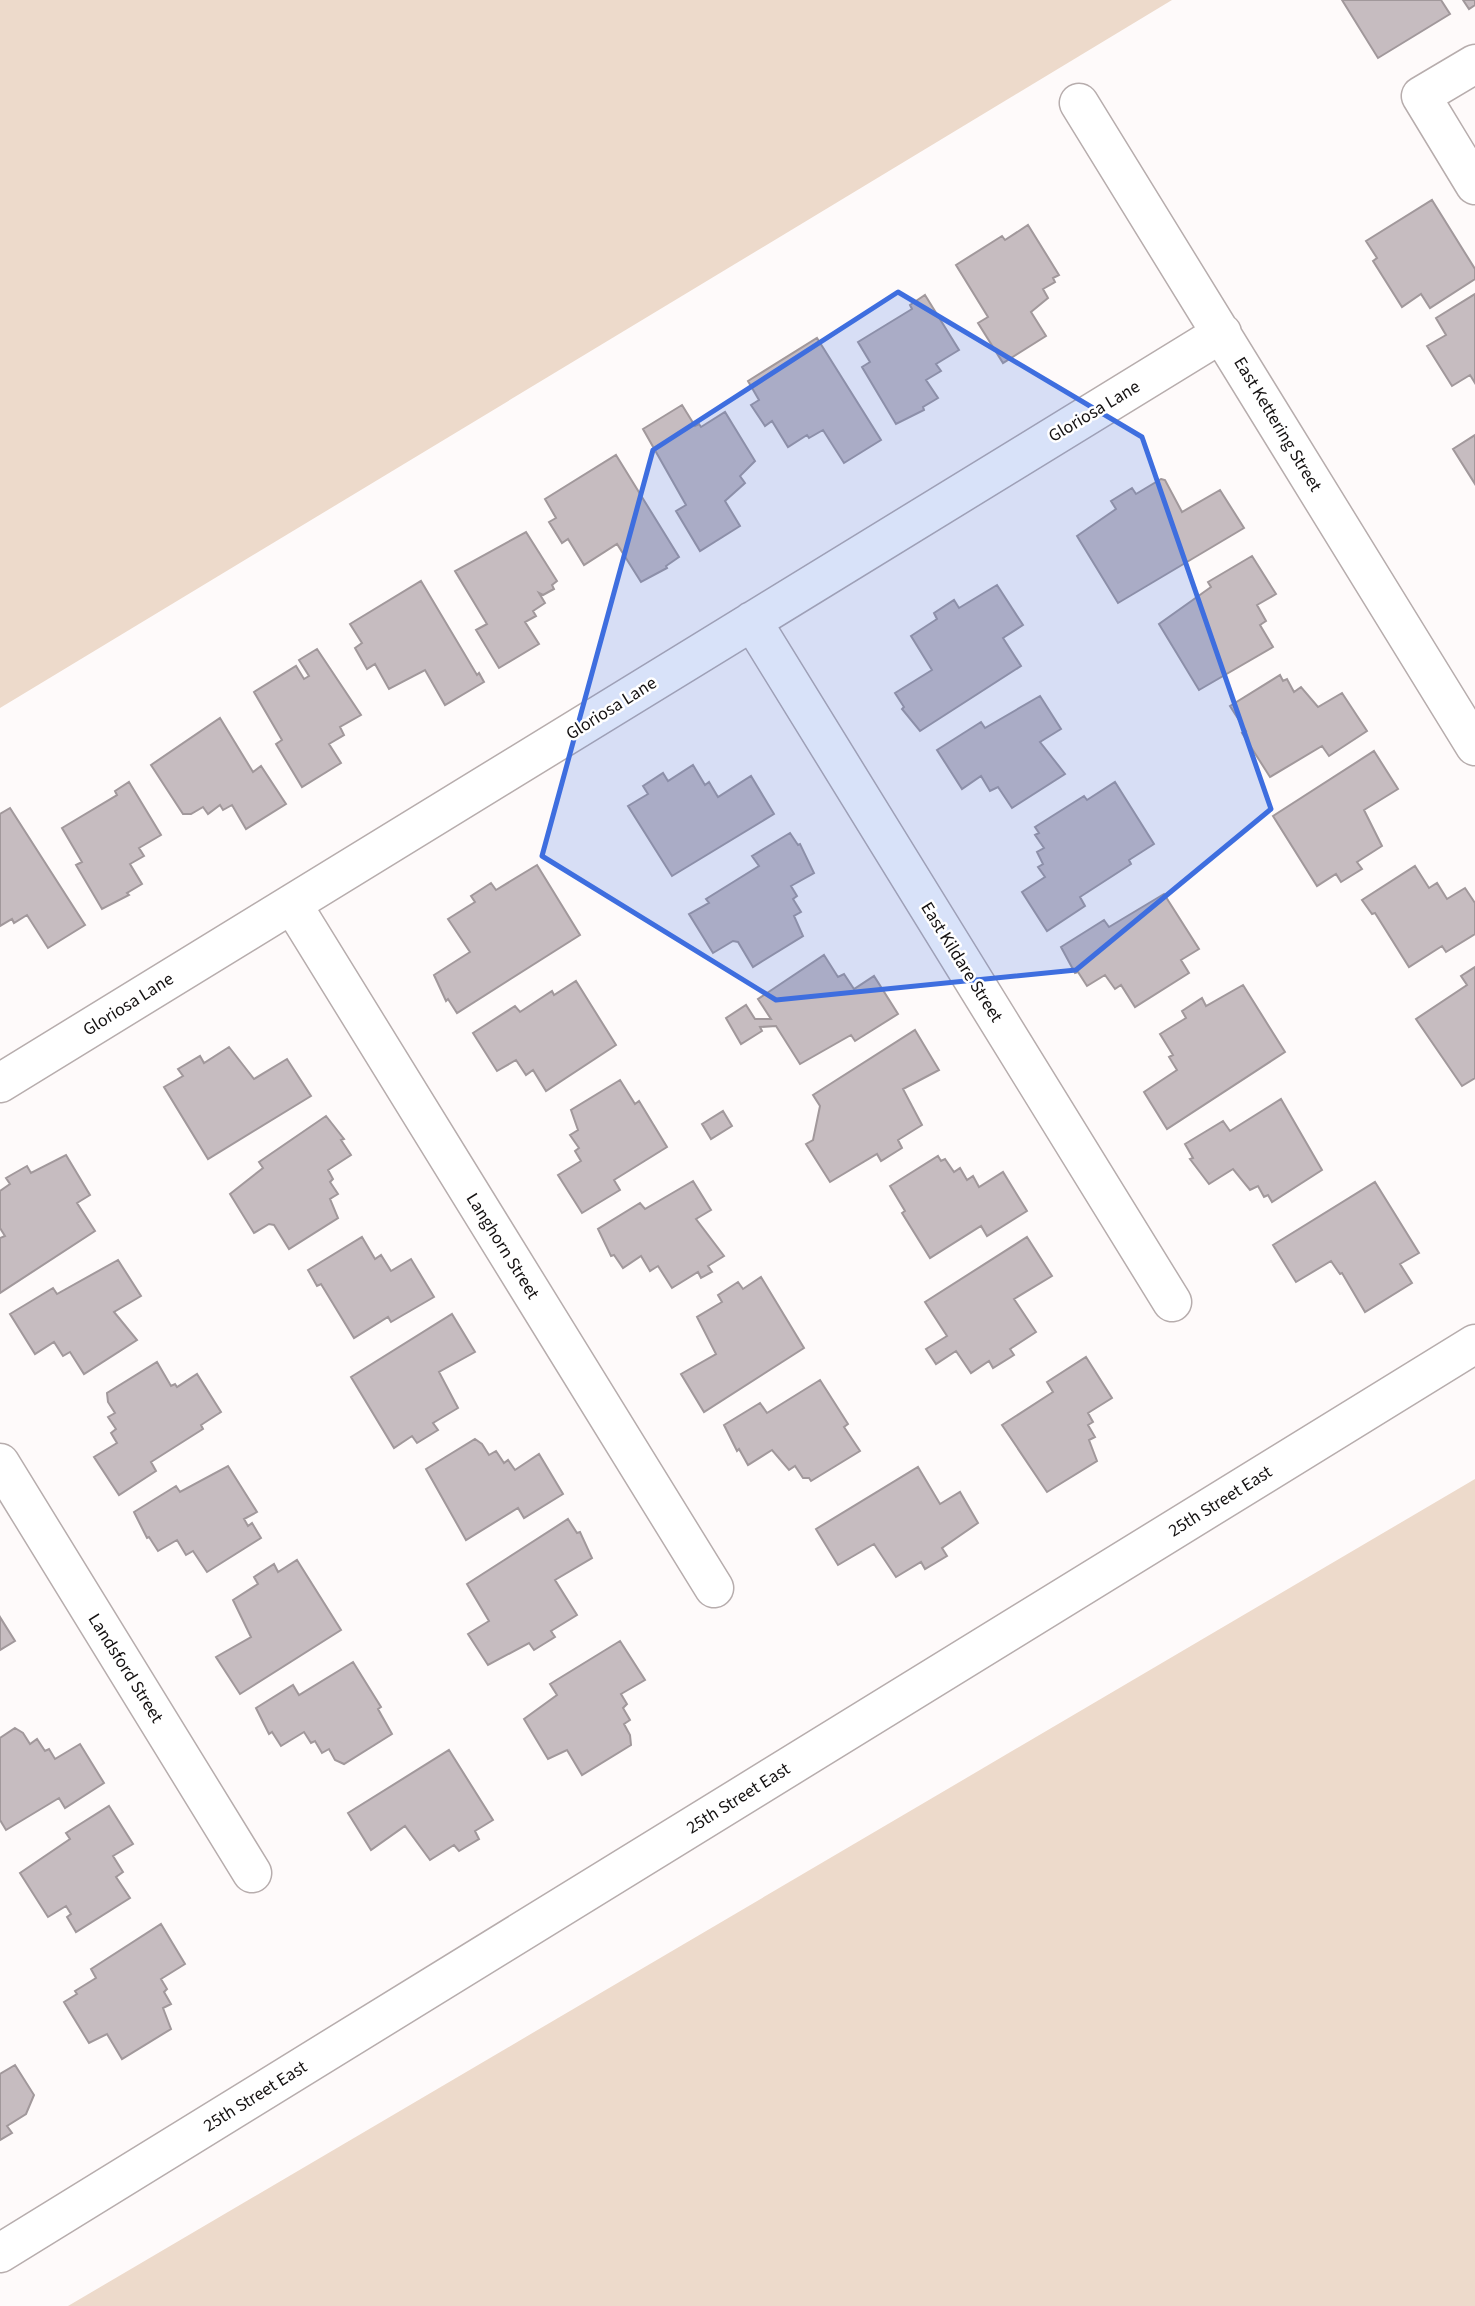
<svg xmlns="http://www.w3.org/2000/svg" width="1475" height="2306" viewBox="0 0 1475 2306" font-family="'Source Sans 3',sans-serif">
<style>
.green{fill:#eddacb}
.building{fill:#c6bcc0;stroke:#a1989b;stroke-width:2}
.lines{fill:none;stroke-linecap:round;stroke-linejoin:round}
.minor-casing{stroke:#b7adad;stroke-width:41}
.tertiary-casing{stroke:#b7adad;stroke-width:41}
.minor{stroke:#fff;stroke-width:38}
.tertiary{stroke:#fff;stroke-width:38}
.marked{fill:#3e6edf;fill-opacity:0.2;stroke:#3e6edf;stroke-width:5;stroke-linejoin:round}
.labels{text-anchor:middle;stroke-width:5;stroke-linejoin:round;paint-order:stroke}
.street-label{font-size:18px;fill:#151212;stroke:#fff}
</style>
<rect width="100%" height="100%" fill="#fefafa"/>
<path class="green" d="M0,0H1172L0,708Z
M1475,1479V2306H68Z"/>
<path class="building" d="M1342,0H1441L1450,14L1378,58Z
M1463,0H1475V5L1469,9Z
M1432,200L1475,269V279L1430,308L1421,294L1402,307L1373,261L1377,258L1366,241Z
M1028,225L1059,275L1053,278L1055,282L1043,289L1048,298L1031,312L1046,336L1003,363L978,323L988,317L956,265L1002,236L1005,240Z
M1475,294V383L1470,375L1452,386L1427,346L1446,335L1436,318Z
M925,295L959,350L936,364L941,371L926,380L938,398L923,407L924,410L896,424L862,367L870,362L858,342L912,309L910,305Z
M817,338L881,440L844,463L823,430L809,438L807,435L788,447L772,421L765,426L751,405L759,400L748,381Z
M682,405L695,426L699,424L701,427L725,412L755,461L740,476L745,483L725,501L740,526L700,551L676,511L686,505L643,429Z
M1475,435V484L1453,449Z
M616,455L679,557L666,566L667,568L641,582L617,544L584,565L568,539L562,543L549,522L556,518L545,499Z
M1161,479L1165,480L1182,512L1220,490L1244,528L1118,603L1077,536L1116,509L1111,501L1132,488L1136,494Z
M526,532L557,581L552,585L554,589L543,595L539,593L545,603L533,611L536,616L525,622L539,644L499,668L476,630L487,624L455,571Z
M1252,556L1276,594L1257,605L1266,621L1260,625L1273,647L1199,690L1159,624L1211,587L1208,582Z
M421,581L477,675L479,673L484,682L445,705L425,670L389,689L375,664L367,669L355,648L362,643L350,624Z
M997,585L1023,625L1003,638L1021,666L920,731L902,709L904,707L895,693L932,670L911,636L937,619L934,613L954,600L959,608Z
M317,649L361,715L340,727L344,735L329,744L341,763L302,787L276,744L282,740L254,692L296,666L304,679L309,676L299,660Z
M1280,675L1283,681L1287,679L1294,692L1301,687L1318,707L1342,693L1367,731L1329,756L1322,746L1270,777L1242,733L1246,731L1230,706Z
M1040,696L1061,729L1040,742L1065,774L1012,808L998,787L990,791L981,776L962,789L937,750L981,722L985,728Z
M220,718L253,772L261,766L286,804L246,829L232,805L223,810L220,805L208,814L203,807L191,814H183L151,765Z
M1374,751L1398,789L1364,810L1382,846L1357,862L1362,869L1341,882L1336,874L1317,886L1273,816Z
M693,765L705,785L709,782L718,797L751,776L774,814L672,876L628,806L648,794L643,786L663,773L668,781Z
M129,782L161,835L139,848L144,856L130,864L142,884L127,893L129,895L102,909L76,865L82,862L62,828L117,795L115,791Z
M1115,782L1154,844L1129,860L1131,864L1080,897L1085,906L1047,931L1022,892L1045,877L1038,867L1043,864L1037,852L1044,848L1035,835L1039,833L1035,827L1084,796L1087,800Z
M10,808L85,925L48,948L27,915L14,923L12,919L0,926V814Z
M790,833L798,845L800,844L814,873L791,886L797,896L793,899L801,912L794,916L803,936L753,967L738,942L733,941L713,953L689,914L709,903L706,899L759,866L752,856Z
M537,865L580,935L457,1013L448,999L446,1001L434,975L470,952L448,919L475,902L471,896L491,883L496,890Z
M1415,866L1429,888L1437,883L1447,899L1465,888L1475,903V934L1446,952L1442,946L1409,967L1375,913L1372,914L1362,900Z
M1164,894L1199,949L1181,960L1189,973L1135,1007L1121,985L1115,989L1105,975L1087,986L1078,972L1075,973L1061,947L1104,920L1109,927Z
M824,955L838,977L844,974L854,989L874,976L898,1014L855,1041L851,1035L800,1064L776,1026L760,1027L762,1031L741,1044L726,1018L746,1005L755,1019H771L758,999Z
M1475,967V1078L1462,1086L1416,1019L1467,985L1461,976Z
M576,981L616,1045L546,1091L533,1070L526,1075L516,1060L497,1071L473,1033L515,1006L520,1012L552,991L554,995Z
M1243,985L1285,1052L1167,1129L1144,1092L1177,1070L1169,1057L1173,1055L1160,1034L1186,1018L1182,1011L1202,998L1206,1006Z
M915,1030L939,1070L903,1089L922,1125L898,1140L902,1148L881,1161L877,1154L830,1182L806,1144L813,1140L820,1106L813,1095Z
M229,1047L254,1079L287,1059L311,1096L208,1159L164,1087L183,1076L178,1069L200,1056L204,1063Z
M620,1080L635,1104L639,1101L667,1147L614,1180L620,1190L582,1213L558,1175L581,1161L575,1151L579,1148L570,1135L578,1130L571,1110Z
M1281,1099L1322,1170L1272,1202L1268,1195L1264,1197L1258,1186L1250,1190L1233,1169L1209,1184L1190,1159L1193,1158L1185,1144L1223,1121L1230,1131Z
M723,1111L732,1126L711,1139L702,1124Z
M326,1116L344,1139L341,1140L351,1155L328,1170L333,1179L330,1182L338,1194L330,1199L338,1218L289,1249L274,1225L269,1224L254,1233L230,1194L263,1168L259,1162Z
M66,1155L90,1195L77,1203L95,1231L0,1293V1238L5,1236L0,1228V1191L10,1184L6,1178L27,1166L31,1173Z
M938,1156L941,1161L945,1159L954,1172L960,1168L967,1180L973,1176L979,1187L1003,1172L1027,1211L987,1236L981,1226L930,1258L902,1213L905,1211L890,1186Z
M693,1181L711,1210L696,1219L724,1256L708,1266L712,1272L701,1278L698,1272L672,1288L658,1266L650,1271L641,1256L623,1268L614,1255L611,1256L598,1229L640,1203L645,1209Z
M1375,1182L1419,1253L1400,1264L1412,1283L1365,1312L1342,1273L1340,1274L1331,1261L1296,1282L1273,1245Z
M362,1237L375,1259L381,1255L391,1271L411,1259L434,1297L391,1322L388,1317L354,1338L321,1284L317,1286L308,1270Z
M1027,1237L1052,1276L1014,1299L1036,1332L1010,1349L1014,1355L993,1368L989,1361L971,1373L956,1351L936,1364L926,1349L947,1336L925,1302Z
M118,1260L141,1296L114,1312L137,1340L84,1374L70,1352L63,1356L54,1342L35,1354L10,1314L53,1288L57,1294Z
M761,1277L804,1348L704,1412L681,1374L716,1354L697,1317L722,1302L718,1295L738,1282L743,1289Z
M452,1314L475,1352L439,1372L458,1408L433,1423L438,1430L417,1443L412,1436L394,1448L351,1377Z
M1086,1357L1112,1398L1088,1413L1093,1422L1088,1425L1095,1437L1089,1440L1097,1461L1047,1492L1002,1425L1053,1392L1047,1382Z
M157,1362L171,1386L175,1384L177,1387L197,1374L221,1412L201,1425L203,1429L151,1462L156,1471L119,1495L94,1457L117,1443L111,1433L116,1429L108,1417L115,1413L108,1402L107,1393Z
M820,1380L848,1424L844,1427L860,1451L811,1481L809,1478H803L795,1466L789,1470L772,1450L748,1465L739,1449L737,1451L724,1425L760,1403L767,1413Z
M475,1439L482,1444L489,1455L496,1451L504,1463L508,1460L515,1470L539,1454L563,1494L524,1518L518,1508L466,1540L426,1469Z
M228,1466L257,1512L244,1519L248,1526L252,1523L261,1538L207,1572L193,1551L186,1555L177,1540L158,1551L149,1537L147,1538L134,1512L176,1486L180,1492Z
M918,1467L940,1504L960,1492L978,1523L942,1548L947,1556L925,1569L921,1562L896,1577L874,1544L838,1565L816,1529Z
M568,1519L577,1533L580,1532L592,1558L555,1580L577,1615L551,1631L555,1637L534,1650L529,1643L488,1665L468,1634L489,1621L467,1584Z
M297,1560L341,1630L240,1694L216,1657L251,1637L233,1600L258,1584L254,1577L274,1564L278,1572Z
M0,1617L15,1641L0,1650Z
M620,1641L645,1680L621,1694L627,1704L623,1708L630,1720L624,1724L630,1735L631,1745L582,1775L567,1750L548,1759L524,1719L557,1695L550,1684Z
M353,1662L381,1707L378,1709L392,1734L344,1764L335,1760L329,1749L322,1753L315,1741L311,1743L304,1732L281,1746L272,1732L269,1734L256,1708L293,1685L299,1695Z
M15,1728L23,1733L30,1744L37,1739L45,1751L49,1749L55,1759L80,1744L104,1783L65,1808L59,1798L6,1830L0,1820V1738Z
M449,1750L493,1820L475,1831L479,1839L459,1851L454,1845L430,1860L405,1826L371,1850L348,1813Z
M109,1806L133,1844L113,1856L123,1872L116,1877L130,1898L76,1932L67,1917L71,1914L66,1906L48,1917L20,1873L70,1839L66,1833Z
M161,1924L185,1964L161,1979L167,1989L164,1992L171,2004L163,2008L171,2029L122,2059L107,2034L89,2043L64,2002L77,1994L75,1991L96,1978L91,1969Z
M15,2065L34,2095L26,2114L7,2126L12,2133L0,2140V2074Z"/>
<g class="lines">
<defs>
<path id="minor" d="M1475,64L1421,96L1475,185
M1079,103L1475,746
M752,621L1172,1302
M292,904L714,1588
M0,1083L1222,333
M0,1463L252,1873"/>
<path id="tertiary" d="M0,2253L1475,1344"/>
</defs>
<use href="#minor" class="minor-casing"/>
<use href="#tertiary" class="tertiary-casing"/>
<use href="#minor" class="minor"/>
<use href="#tertiary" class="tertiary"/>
</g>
<path class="marked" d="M898,292L1142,437L1271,809L1076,970L776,1000L542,856L653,450Z"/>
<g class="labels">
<g class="street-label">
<text transform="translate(1094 411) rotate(-31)" y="6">Gloriosa Lane</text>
<text transform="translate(1278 424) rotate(59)" y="6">East Kettering Street</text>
<text transform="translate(611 708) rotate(-32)" y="6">Gloriosa Lane</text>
<text transform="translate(962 962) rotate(58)" y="6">East Kildare Street</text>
<text transform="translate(128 1004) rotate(-32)" y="6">Gloriosa Lane</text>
<text transform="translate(503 1246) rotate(58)" y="6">Langhorn Street</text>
<text transform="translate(1220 1501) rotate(-32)" y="6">25th Street East</text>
<text transform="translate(126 1668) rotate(58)" y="6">Landsford Street</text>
<text transform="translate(738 1798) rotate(-32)" y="6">25th Street East</text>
<text transform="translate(255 2096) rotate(-32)" y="6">25th Street East</text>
</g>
</g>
</svg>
